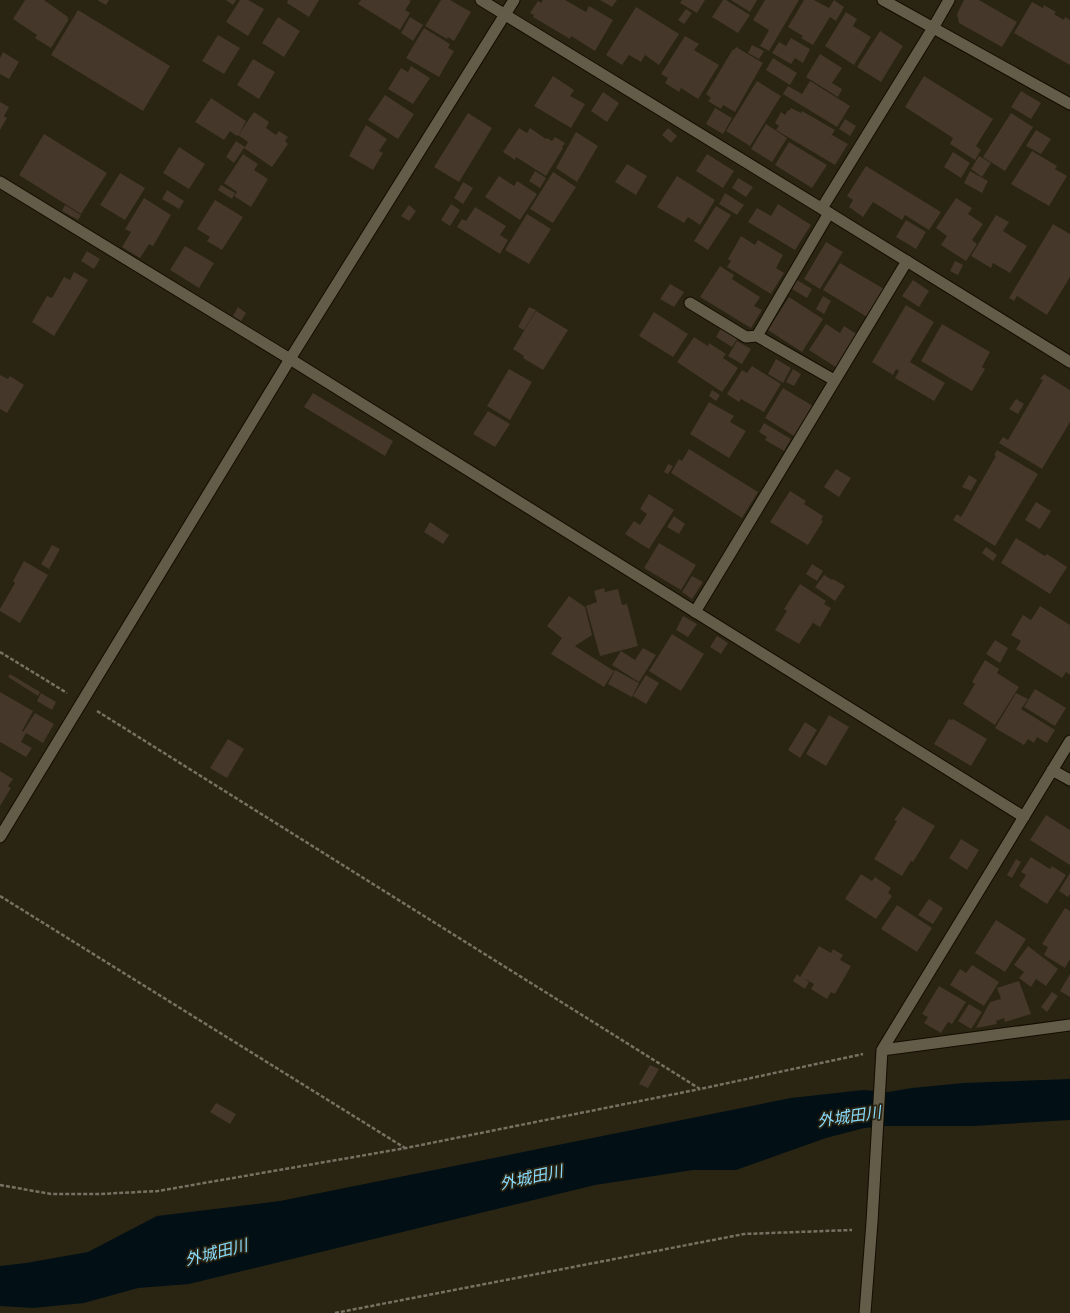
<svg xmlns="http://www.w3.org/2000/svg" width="1070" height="1313" viewBox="0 0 1070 1313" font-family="'Alegreya Sans','Noto Sans JP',sans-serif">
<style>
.water{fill:#021016}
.building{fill:#453729}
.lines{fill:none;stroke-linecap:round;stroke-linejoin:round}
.service-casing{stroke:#130d01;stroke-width:13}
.minor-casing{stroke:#130d01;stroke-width:13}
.tertiary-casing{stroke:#130d01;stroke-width:13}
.path{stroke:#767162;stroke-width:2.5;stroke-dasharray:4 2;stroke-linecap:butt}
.service{stroke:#635c49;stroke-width:11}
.minor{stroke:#635c49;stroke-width:11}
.tertiary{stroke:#635c49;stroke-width:11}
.labels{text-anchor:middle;stroke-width:3.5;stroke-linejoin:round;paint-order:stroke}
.water-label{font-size:16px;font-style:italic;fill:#88dbfc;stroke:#2a2413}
</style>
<rect width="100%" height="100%" fill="#2a2413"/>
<path class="water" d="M1070,1079V1120L973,1126H886L864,1128L826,1138L736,1170H693L595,1185L189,1284L138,1288L84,1303L33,1308L0,1306V1266L26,1263L88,1252L157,1216L280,1201L791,1098L863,1090L888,1092L912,1088L963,1083Z"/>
<path class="building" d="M25,0H44L68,17L67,18L69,19L51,48L35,38L37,35L13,19Z
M97,0H109L106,5Z
M226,0H236L233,5Z
M240,0H248L264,9L248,36L226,22Z
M288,0H319L309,17L287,3Z
M361,0H409L411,1L405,10L410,13L400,30L358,4Z
M441,0H450L471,12L454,41L448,37L447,39L425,26Z
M543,0H565L586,12L589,6L613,20L595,51L571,36L570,39L533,17L534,15L530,13L538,1L541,3Z
M600,0H617L612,7Z
M682,0H705L697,13L680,3Z
M723,0H726L750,15L738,33L712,17Z
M731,0H757L750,12Z
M765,0H799L769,51L760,46L769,30L753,20Z
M804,0H814L829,8L834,0L844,7L836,21L830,17L813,45L801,38L803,36L788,27Z
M964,0H979L1017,22L1002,47L959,23L957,14Z
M1032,2L1043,8L1044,5L1056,12L1054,14L1064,20L1065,17L1070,20V65L1014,33Z
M636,7L679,34L659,65L645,55L641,62L629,55L622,65L606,55Z
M686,9L692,13L684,24L678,20Z
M78,10L170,66L143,111L51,55Z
M846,12L857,19L853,26L871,37L854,65L825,46Z
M278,17L300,31L284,57L262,43Z
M410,17L423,25L413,41L401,33Z
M424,28L450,44L448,48L454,51L439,77L406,58Z
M880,31L903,46L881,82L857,67Z
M218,35L240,48L224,74L202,61Z
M685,36L699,44L694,50L719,65L698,99L681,88L679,92L665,83L668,78L661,74Z
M791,38L810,49L803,63L795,58L791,64L772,53L779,42L786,46Z
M752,45L764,51L759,59L748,53Z
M736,47L763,63L735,112L723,105L721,109L708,101L711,98L706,94L733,49L734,50Z
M3,52L19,62L9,79L0,74V58Z
M820,54L842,68L832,83L842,89L838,97L806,77Z
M773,58L797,73L790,85L766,70Z
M253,59L275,72L259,99L237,85Z
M411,66L430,78L413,104L388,89L401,68L408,72Z
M553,76L574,90L570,96L585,104L571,128L534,106Z
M924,76L993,119L976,146L981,150L975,160L950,144L953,138L905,107Z
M757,81L781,96L750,146L726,131Z
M810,81L850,106L837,127L783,94L788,86L802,94Z
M1021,91L1041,103L1031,119L1011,107Z
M603,92L619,103L607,122L591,111Z
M385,95L414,114L398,139L368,120Z
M211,98L246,121L239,134L254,112L269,122L266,128L276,135L279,131L288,137L285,141L288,144L272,167L244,148L234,163L226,157L236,141L245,147L248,142L238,135L237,136L230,131L224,140L195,122Z
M0,102L9,107L4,116L7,118L0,130Z
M715,108L732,118L723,134L706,124Z
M791,108L801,113L802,111L835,130L826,144L832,135L848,144L835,165L776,130L779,126L775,123L781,112L785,115L788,110L789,111Z
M468,113L492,128L459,182L434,167Z
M1011,113L1033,127L1005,171L983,157Z
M845,119L856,126L850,136L839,129Z
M766,124L787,138L772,162L751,149Z
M366,125L387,139L379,151L383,153L373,170L349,156Z
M519,128L527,133L530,128L546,139L547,138L552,141L555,137L565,143L562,147L563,148L546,176L516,157L515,160L503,152Z
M668,128L677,136L671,143L662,135Z
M1036,130L1051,139L1041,154L1026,146Z
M576,132L598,146L577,182L556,168Z
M44,134L107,173L81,214L19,175Z
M789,142L827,165L812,188L775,165Z
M179,147L205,164L189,189L163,173Z
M1032,151L1057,166L1055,169L1067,176L1049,206L1011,184Z
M953,152L970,163L961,178L944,167Z
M243,154L258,164L254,170L268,179L251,207L234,196L237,192L224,183Z
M707,154L734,171L723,188L696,171Z
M979,156L991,163L982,177L971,169Z
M627,164L647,176L636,195L615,182Z
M866,166L941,212L929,230L905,215L902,220L873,202L863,217L849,207L853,200L847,196Z
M535,171L546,178L540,188L529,181Z
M970,171L988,181L982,193L964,183Z
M553,172L576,187L553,223L530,209Z
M120,173L145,188L125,220L100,205Z
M499,176L514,186L517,181L537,194L520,220L485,197Z
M677,176L715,200L700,225L688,217L684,223L657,207Z
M738,178L753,187L746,197L732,188Z
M463,182L473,188L463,204L454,198Z
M221,185L235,193L232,199L218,190Z
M167,190L184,201L179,209L162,199Z
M725,193L744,205L737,215L719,204Z
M144,198L171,215L153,246L149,244L140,258L122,247L131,232L125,229Z
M956,198L972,208L968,214L983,224L972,240L977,244L966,261L941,245L947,236L936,228Z
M215,200L243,217L222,250L207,241L210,237L197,229Z
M451,204L460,210L450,226L441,220Z
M778,204L811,225L795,250L748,222L757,208L771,216Z
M65,205L81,215L78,220L62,211Z
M409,205L416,211L409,221L401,216Z
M716,206L731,215L708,250L694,241Z
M475,207L506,226L500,235L508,240L500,254L457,227L462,219L466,221Z
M527,214L551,229L529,264L505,250Z
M996,215L1009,222L1003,231L1027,246L1010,273L993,263L991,268L971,256Z
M906,220L926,232L916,249L896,237Z
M1053,224L1070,234V277L1047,315L1017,296L1014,301L1009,298Z
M741,236L755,245L758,240L783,255L776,268L784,273L771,294L727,267L731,261L728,259Z
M826,242L843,252L820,289L804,279Z
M185,246L214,263L199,288L170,270Z
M87,251L100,259L94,269L81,261Z
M955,261L963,265L958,275L950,271Z
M840,263L884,289L867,317L823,290Z
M720,266L734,275L732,279L760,297L754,306L762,310L751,328L700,297Z
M74,272L88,280L54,336L32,322L47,296L52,298L64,277L70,280Z
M797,280L812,289L807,298L792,289Z
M913,280L929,291L919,307L902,296Z
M670,284L684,292L674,307L660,299Z
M823,296L831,301L824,314L816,309Z
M789,297L823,319L802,352L768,330Z
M906,305L934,322L910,362L945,383L934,401L895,378L899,371L896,369L893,375L872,362Z
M238,307L246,313L241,321L233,316Z
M529,307L536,310L524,330L518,327Z
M536,311L568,330L543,370L523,358L524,356L513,349Z
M654,312L688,334L673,357L639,336Z
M826,324L840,333L844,326L858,335L837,368L809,350Z
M942,324L990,352L982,367L985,369L972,391L921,361Z
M721,328L738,338L732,347L716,337Z
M694,337L708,346L709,343L726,354L723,358L738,368L722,392L677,362Z
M737,341L751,349L742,364L728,356Z
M776,359L791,368L783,383L768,374Z
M752,366L781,384L764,412L741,399L739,402L727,394L742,370L747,373Z
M509,369L532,382L510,420L487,406Z
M793,369L801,374L794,386L786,382Z
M1044,374L1070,390V422L1042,469L999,443L1003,437L1008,440L1043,380L1040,379Z
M0,375L8,379L10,376L24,385L7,413L0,409Z
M783,388L813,406L794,436L765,418Z
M712,390L720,395L716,401L709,396Z
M313,393L393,441L385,456L304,407Z
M1016,399L1024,404L1018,414L1009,409Z
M709,402L734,416L730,422L746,431L729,458L690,434Z
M488,411L510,424L495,447L473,434Z
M764,423L791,439L784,451L765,440L767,437L759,432Z
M689,449L758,492L742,518L671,473L679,459L682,461Z
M997,450L1038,474L995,546L953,520L957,514L961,517L996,456L994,455Z
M668,464L673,466L668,474L664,472Z
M836,469L851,478L839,497L824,487Z
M969,475L977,480L971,491L962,487Z
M790,491L806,501L804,504L823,516L821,520L823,521L808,545L770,522Z
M649,494L674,510L649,549L625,534L634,521L640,525L647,514L640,509Z
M1036,502L1051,511L1040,529L1025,520Z
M674,516L685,524L679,534L667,527Z
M430,522L449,535L443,544L424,532Z
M1016,538L1045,556L1047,554L1067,567L1050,594L1001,563Z
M659,543L696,565L681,590L644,568Z
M52,545L60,549L49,569L41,564Z
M986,547L997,555L993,561L982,553Z
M24,561L48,575L20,623L0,611V609L15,583L13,581Z
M812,564L823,571L817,581L806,574Z
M824,575L832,580L833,579L845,586L835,601L815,587Z
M692,576L703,582L692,599L682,592Z
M800,584L826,601L824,604L831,608L820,627L813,623L818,615L799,644L775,630L787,611L784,609Z
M604,588L605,592L618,589L622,605L627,604L638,646L600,656L586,606L597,602L594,591Z
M569,596L585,607L592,635L575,646L614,671L604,687L551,654L562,638L547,626Z
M1040,606L1070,625V675L1066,672L1062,678L1016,649L1021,641L1011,635L1023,615L1031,620Z
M683,616L697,624L688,637L676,630Z
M672,634L704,654L681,691L649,671Z
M717,636L728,643L721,654L710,647Z
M995,640L1008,648L1000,663L986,654Z
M643,648L656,655L639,682L612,665L621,651L635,660Z
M985,660L999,669L997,673L1019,687L995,725L963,704L975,684L972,682Z
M615,670L639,683L632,697L608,684Z
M10,674L40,692L38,696L8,677Z
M646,675L659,683L646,704L633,696Z
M1035,689L1066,708L1055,726L1024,707Z
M0,692L33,711L22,731L23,732L35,713L54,724L43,743L26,733L21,742L32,748L26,757L0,742Z
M41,693L56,702L52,710L37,701Z
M1016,693L1028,699L1021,709L1055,730L1047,743L1037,737L1034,743L1028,739L1024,745L995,728Z
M829,715L849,727L826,766L806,754Z
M949,719L952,720L953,719L987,739L971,766L934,744Z
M805,722L817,730L800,758L788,750Z
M228,739L244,749L227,778L210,768Z
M0,771L13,779L8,786L11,788L0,806Z
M903,807L935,826L913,862L911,861L902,876L874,859L897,821L894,820Z
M1046,815L1070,830V865L1030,840Z
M961,839L979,850L967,870L949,858Z
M1031,857L1050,869L1052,866L1066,875L1047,904L1019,886L1026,875L1021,872Z
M1016,859L1021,862L1012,878L1007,875Z
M1070,873V894L1068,897L1059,891Z
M861,874L872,881L875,877L891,888L888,893L892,896L876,919L845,899Z
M929,899L943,908L933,924L918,915Z
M897,905L932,928L917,952L881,929Z
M1065,908L1070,911V959L1065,968L1044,955L1048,947L1042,944Z
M996,920L1026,939L1005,972L975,953Z
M819,946L831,953L833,949L843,955L840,960L851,966L835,994L831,992L827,999L811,989L814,984L803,978L809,982L805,989L793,981L797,974L800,977Z
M1028,946L1058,969L1046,986L1036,979L1031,987L1019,978L1024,972L1014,965Z
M972,965L999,982L984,1006L950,985L960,969L966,973Z
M1070,974V997L1060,991Z
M1019,981L1031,1014L1005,1022L1004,1018L996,1021L997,1024L976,1028L990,1002L1001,999L997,988Z
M939,986L966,1002L952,1024L948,1022L941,1033L924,1023L928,1017L922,1014Z
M1052,992L1058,996L1047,1012L1041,1007Z
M969,1004L982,1012L971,1029L958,1021Z
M650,1065L659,1069L648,1088L639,1084Z
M216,1103L236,1114L230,1124L210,1112Z"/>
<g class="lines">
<defs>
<path id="service" d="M690,303L746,337L757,336L834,380
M757,336L829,213
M695,612L907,261"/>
<path id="minor" d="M481,0L829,213L1070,362
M0,182L290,359L1024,817
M822,208L933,28L949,0
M1052,770L1070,780
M882,1050L1070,1025
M865,1313L872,1222L882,1050L1070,741"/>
<path id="tertiary" d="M883,0L1070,104
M0,837L290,359L514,0"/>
</defs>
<use href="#service" class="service-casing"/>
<use href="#minor" class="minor-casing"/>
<use href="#tertiary" class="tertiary-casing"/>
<path class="path" d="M0,652L67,693
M97,711L700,1089L863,1054
M0,896L405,1148
M0,1185L51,1194H100L158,1191L406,1148L700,1089
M335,1313L744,1234L852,1230"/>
<use href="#service" class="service"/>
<use href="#minor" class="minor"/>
<use href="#tertiary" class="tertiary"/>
</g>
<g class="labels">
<g class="water-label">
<text transform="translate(849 1116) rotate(-8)" y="6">外城田川</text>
<text transform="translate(531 1177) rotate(-12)" y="6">外城田川</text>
<text transform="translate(216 1252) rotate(-14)" y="6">外城田川</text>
</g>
</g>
</svg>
